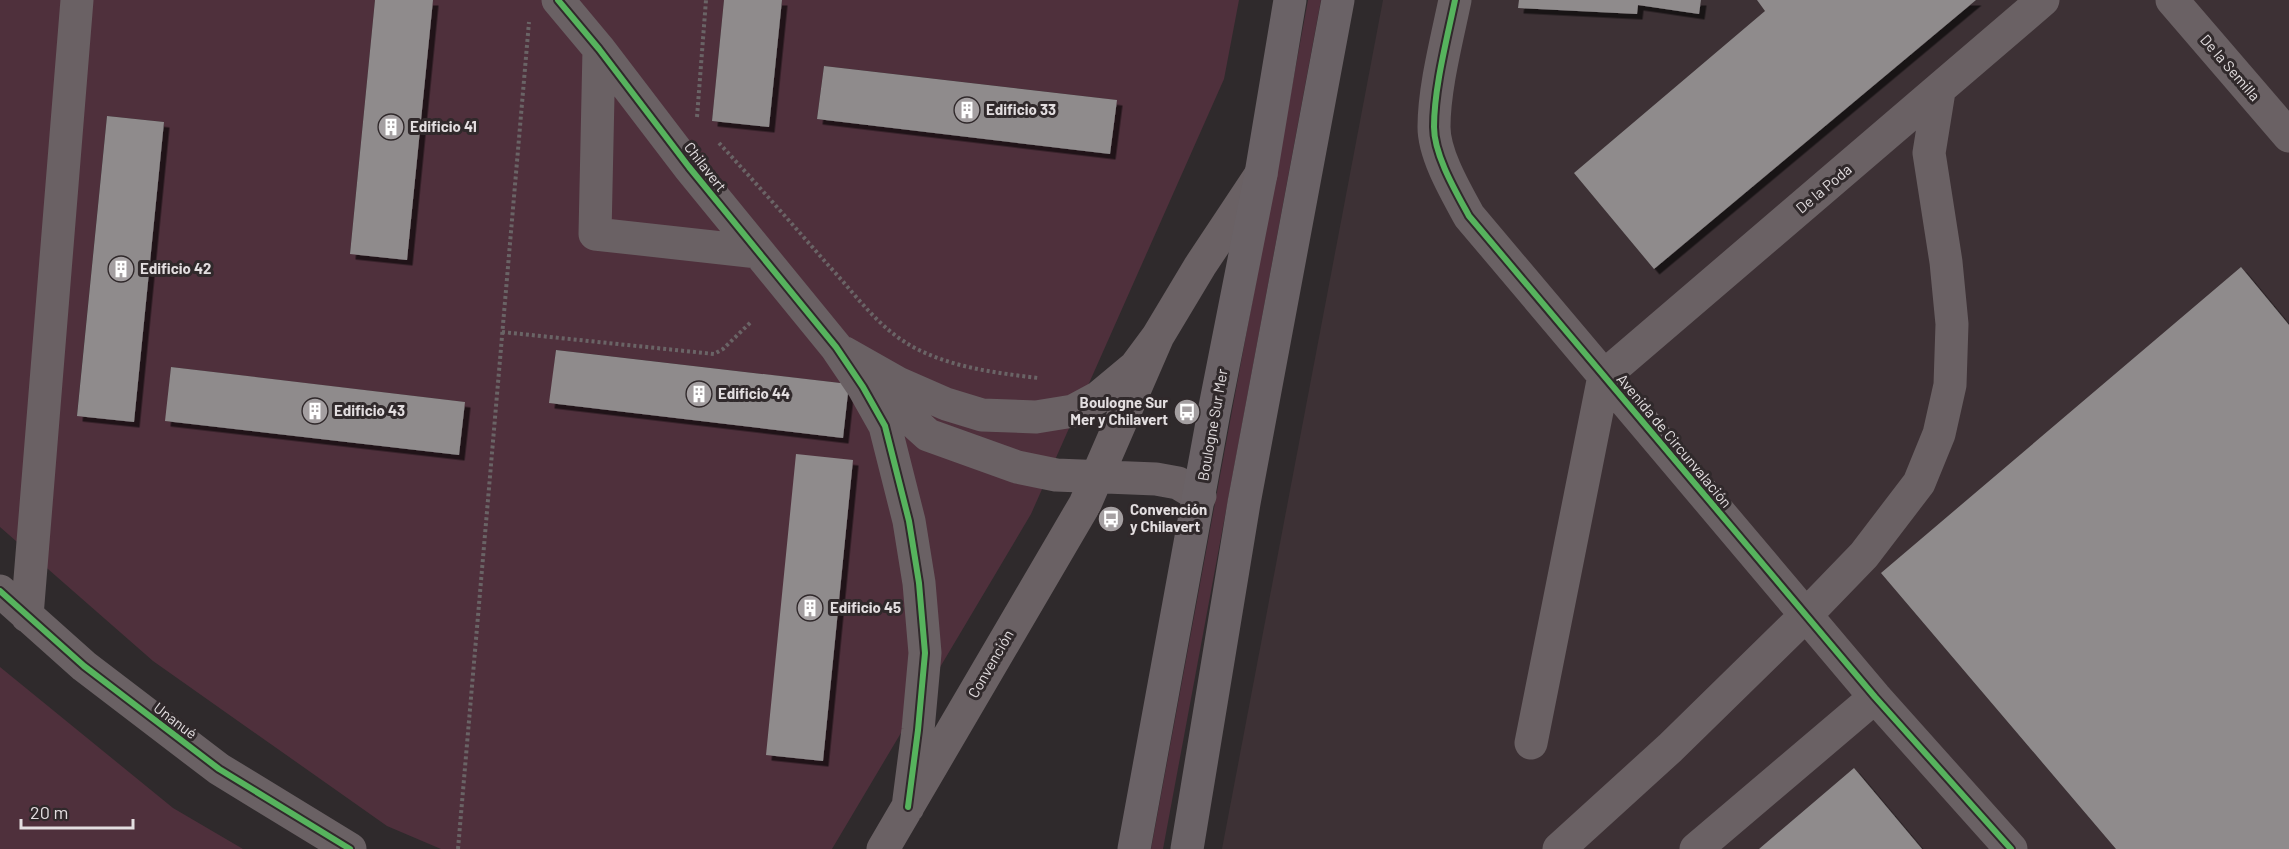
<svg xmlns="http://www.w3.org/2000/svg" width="2289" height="849" viewBox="0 0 2289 849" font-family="Barlow,sans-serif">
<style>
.built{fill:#3d3135}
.green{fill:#4f303c;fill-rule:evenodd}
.building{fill:#8f8b8c;filter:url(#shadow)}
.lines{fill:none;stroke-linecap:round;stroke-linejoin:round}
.path{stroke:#6a6466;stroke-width:4;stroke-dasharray:3 3;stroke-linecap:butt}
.minor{stroke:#6a6164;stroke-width:33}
.major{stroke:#6a6266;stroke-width:33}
.cycleway-casing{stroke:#30292b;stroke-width:10}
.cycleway{stroke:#56b35d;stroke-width:6}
.labels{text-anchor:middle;stroke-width:6;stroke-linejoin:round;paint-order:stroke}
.street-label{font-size:15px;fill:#e3dee0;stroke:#30292b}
.poi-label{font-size:15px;font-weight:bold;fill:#e3dee0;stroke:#30292b;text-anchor:start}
</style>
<defs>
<filter id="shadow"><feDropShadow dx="5.5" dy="5.5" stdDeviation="0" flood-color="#0009"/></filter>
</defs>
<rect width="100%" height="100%" fill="#2f2a2c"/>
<path class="built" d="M1383,0H2289V849H1222Z"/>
<path class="green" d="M0,0H375L350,254L433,0H724L712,121L769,127L782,0H1239L1224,79L1031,514L832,849H441L387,826L153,661L0,527ZM824,66L1116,100L1110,154L817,119ZM107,116L164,122L134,422L77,415ZM556,350L849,384L843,437L550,403ZM171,367L464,402L459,455L166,421Z
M1308,0H1321L1163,849H1151Z
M0,667L173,808L243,849H0Z"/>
<path class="building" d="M375,0H433L407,260L350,254Z
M724,0H782L769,127L712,121Z
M1519,0H1701L1699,14L1638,5L1637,14L1518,8Z
M1757,0H1976L1654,269L1574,173L1765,11Z
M824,66L1117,100L1110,154L817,119Z
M107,116L164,122L134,422L77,416Z
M2241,267L2289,325V849H2116L1881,573Z
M556,350L849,384L843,438L549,403Z
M171,367L465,402L459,455L165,421Z
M796,454L853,460L823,761L766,755Z
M1854,768L1922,849H1759Z"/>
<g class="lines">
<path class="path" d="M697,117L706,0
M719,143C756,183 793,225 829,266C857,296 880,331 919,350C956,368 997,373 1038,378
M502,332L714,354L723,349L752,321
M458,849L529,22"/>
<path class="minor" d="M558,0L599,49L689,167L836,347L863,387L885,426L909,521L919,583L925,653L918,730L908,807
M1455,0C1447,39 1434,88 1434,127C1434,155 1456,192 1469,216L1875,697L2011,849
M2172,0L2289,136
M599,49L595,234L758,252
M845,353L898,383L946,404L982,415L1036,417L1073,411L1099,397L1135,367L1158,336L1200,266L1261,174
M1604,376L2043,0
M875,387L928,435L1017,467L1056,475L1156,479L1178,483L1200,496
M0,591L84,666L219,769L350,849
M27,616L77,0
M1531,743L1604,376
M883,849L1085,504L1158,336
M1559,849L1670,748L1806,615L1864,555L1919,483L1939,434L1950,385L1952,324L1946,262L1929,153L1939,91
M1696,849L1875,697"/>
<path class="major" d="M1134,849L1214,412L1261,174L1290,0
M1187,849L1244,503L1338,0"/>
<defs>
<path id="cycleway" d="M558,0L599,49L689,167L836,347L863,387L885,426L909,521L919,583L925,653L918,730L908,807
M1455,0C1447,39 1434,88 1434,127C1434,155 1456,192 1469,216L1875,697L2011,849
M0,591L84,666L219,769L350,849"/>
</defs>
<use href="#cycleway" class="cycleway-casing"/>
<use href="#cycleway" class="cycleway"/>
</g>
<defs>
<symbol id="building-disc" viewBox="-11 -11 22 22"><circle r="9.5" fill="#a49fa1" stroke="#30292b"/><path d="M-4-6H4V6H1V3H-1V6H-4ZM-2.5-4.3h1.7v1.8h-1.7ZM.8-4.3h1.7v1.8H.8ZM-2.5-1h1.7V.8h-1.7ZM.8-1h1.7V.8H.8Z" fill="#fff"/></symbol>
<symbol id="bus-disc" viewBox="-11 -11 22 22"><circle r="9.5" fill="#a49fa1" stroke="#30292b"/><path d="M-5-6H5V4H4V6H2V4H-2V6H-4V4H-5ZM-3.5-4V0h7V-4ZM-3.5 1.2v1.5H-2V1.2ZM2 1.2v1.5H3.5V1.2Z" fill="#fff"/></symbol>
</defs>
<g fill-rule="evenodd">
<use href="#building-disc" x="952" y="95" width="30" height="30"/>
<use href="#building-disc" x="376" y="112" width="30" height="30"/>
<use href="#building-disc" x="106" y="254" width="30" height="30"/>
<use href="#building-disc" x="684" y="379" width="30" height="30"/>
<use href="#building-disc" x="300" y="396" width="30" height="30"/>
<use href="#bus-disc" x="1172" y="397" width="30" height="30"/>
<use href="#bus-disc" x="1096" y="504" width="30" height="30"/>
<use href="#building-disc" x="795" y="593" width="30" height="30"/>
</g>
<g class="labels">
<g class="street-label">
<text transform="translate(2230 68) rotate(49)" y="5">De la Semilla</text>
<text transform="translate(705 167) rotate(52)" y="5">Chilavert</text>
<text transform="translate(1824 189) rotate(-40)" y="5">De la Poda</text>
<text transform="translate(1213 425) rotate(-80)" y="5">Boulogne Sur Mer</text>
<text transform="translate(1674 441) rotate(50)" y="5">Avenida de Circunvalación</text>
<text transform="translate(991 664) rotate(-60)" y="5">Convención</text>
<text transform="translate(175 721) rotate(37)" y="5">Unanué</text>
</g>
<g class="poi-label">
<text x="986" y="115">Edificio 33</text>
<text x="410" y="132">Edificio 41</text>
<text x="140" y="274">Edificio 42</text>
<text x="718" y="399">Edificio 44</text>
<text x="1168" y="408" text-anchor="end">Boulogne Sur<tspan x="1168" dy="17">Mer y Chilavert</tspan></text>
<text x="334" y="416">Edificio 43</text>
<text x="1130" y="515">Convención<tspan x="1130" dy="17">y Chilavert</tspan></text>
<text x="830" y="613">Edificio 45</text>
</g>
</g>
<path d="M21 819v9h112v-9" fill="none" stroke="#e3dee0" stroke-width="3"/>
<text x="30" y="819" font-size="18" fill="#e3dee0" stroke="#30292b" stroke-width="4.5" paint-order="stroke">20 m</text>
</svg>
